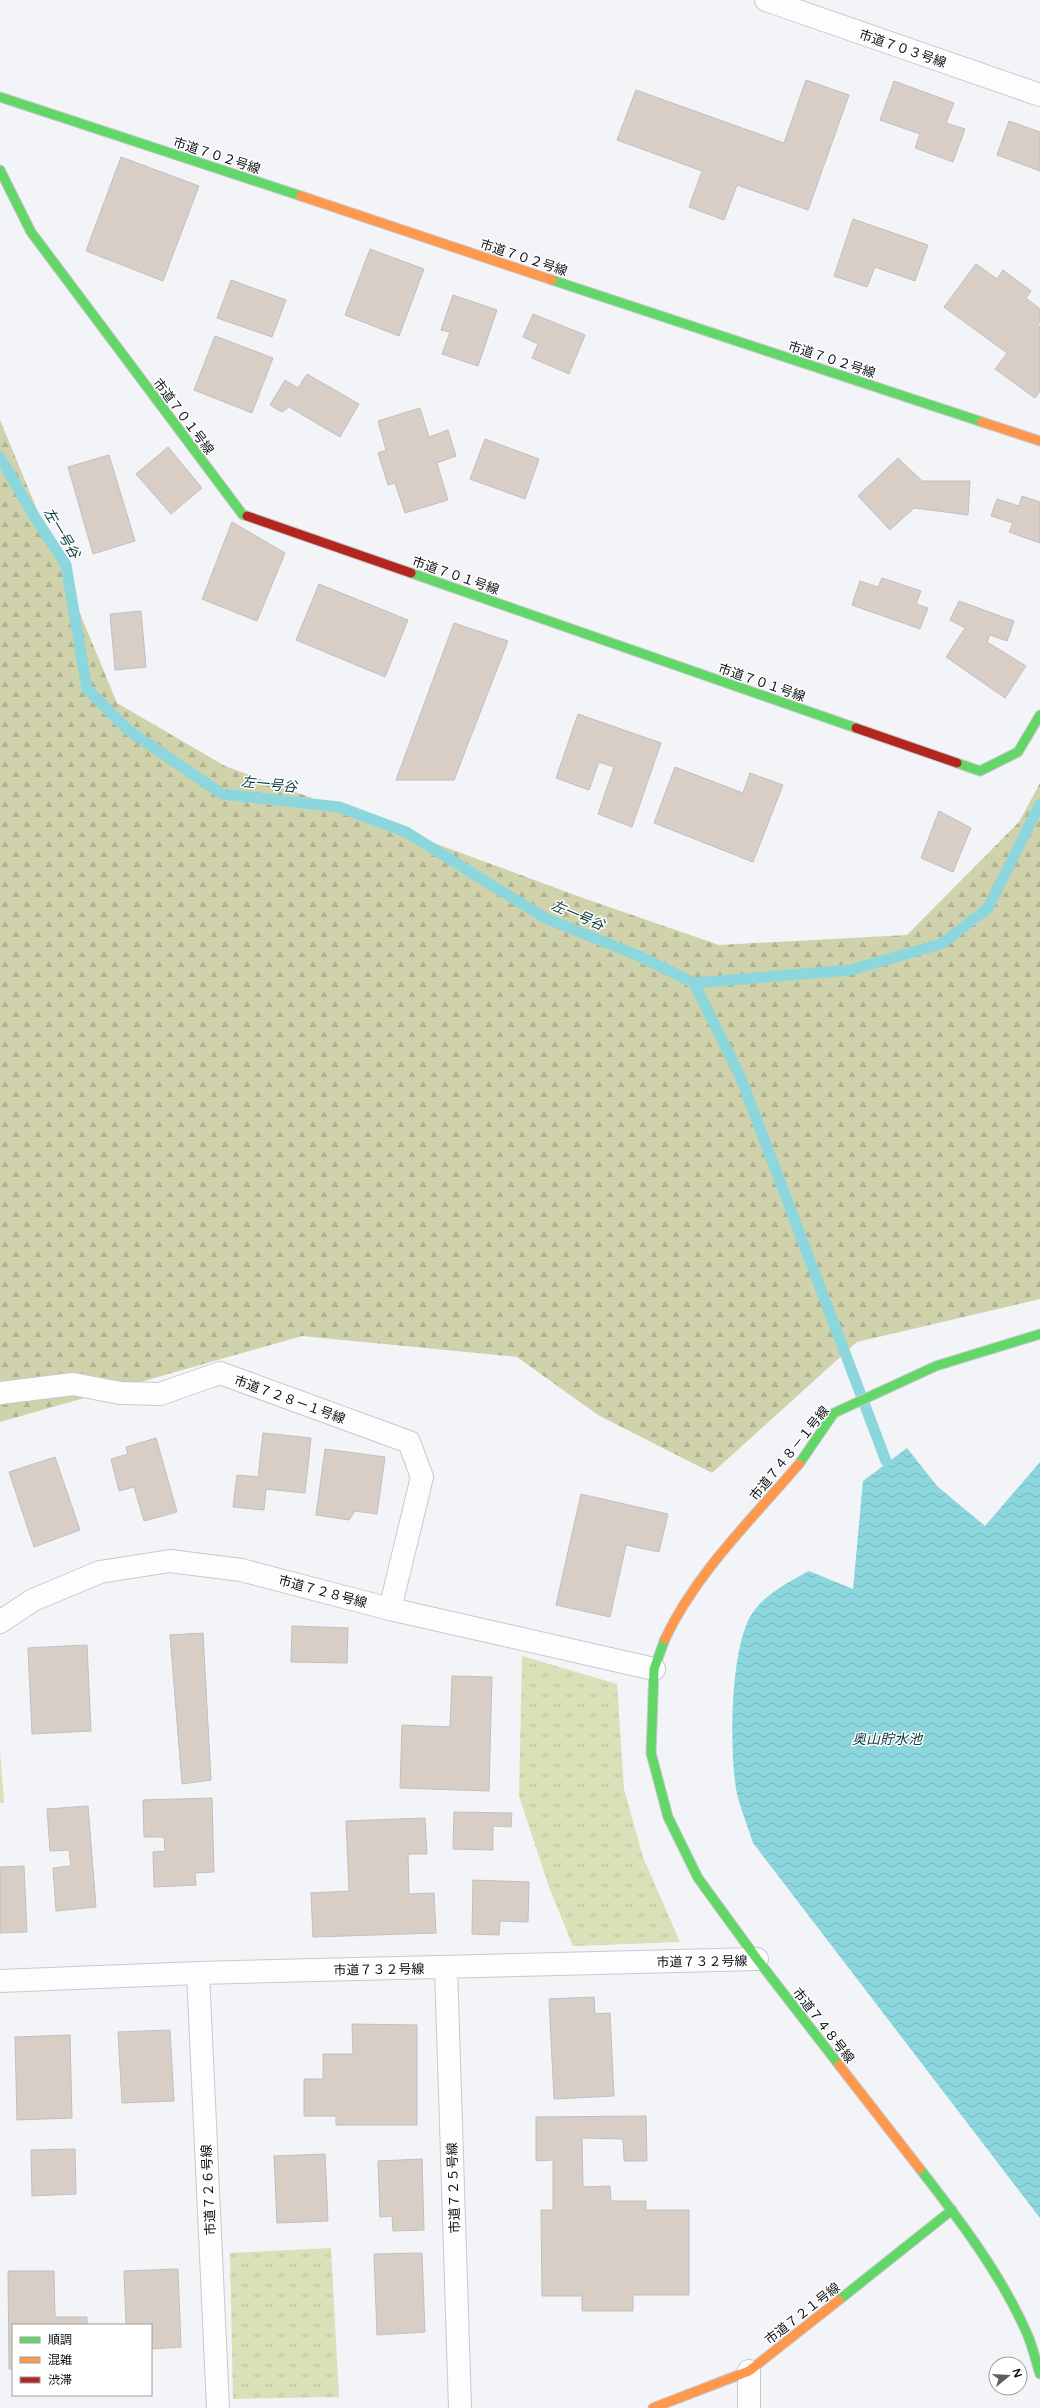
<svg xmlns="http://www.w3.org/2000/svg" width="1040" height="2408" viewBox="0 0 1040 2408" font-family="'Varela Round','Noto Sans JP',sans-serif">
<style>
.grass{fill:url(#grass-tufts)}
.forest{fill:url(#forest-firs)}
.water{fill:url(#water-waves)}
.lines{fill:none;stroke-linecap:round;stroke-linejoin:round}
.stream{stroke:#8cd7dd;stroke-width:11}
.building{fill:#d8cec5;stroke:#c0c0c1}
.street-casing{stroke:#c7c9cd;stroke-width:24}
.fast-casing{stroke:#c7c9cd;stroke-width:11}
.slow-casing{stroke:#c7c9cd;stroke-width:11}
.jam-casing{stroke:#c7c9cd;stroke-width:11}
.street{stroke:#fdfdfe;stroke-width:22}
.fast{stroke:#63d668;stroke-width:9}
.slow{stroke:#ff974d;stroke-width:9}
.jam{stroke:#b3261e;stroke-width:9}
.labels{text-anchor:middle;stroke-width:3;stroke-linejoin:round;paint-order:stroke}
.street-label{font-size:13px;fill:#0b0d10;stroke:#fff}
.water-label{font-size:14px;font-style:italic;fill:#0e4043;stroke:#fff}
</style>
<defs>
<pattern id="grass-tufts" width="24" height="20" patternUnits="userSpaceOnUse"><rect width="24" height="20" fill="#dbe0b8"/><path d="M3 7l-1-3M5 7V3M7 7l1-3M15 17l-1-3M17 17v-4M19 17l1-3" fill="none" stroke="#bbbf9d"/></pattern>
<pattern id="forest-firs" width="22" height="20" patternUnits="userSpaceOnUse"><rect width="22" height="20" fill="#cfd2ab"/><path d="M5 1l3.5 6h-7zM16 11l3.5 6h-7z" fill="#b0b392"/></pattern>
<pattern id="water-waves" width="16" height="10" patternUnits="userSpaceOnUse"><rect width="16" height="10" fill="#8cd7dd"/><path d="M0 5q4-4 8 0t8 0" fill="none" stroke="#77b7bd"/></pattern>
</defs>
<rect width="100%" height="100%" fill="#f2f4f8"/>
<path class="grass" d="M522,1656L617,1684L624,1789L643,1857L680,1942L573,1946L549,1887L519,1796Z
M0,1749L4,1803H0Z
M331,2248L339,2397L233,2399L230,2253Z"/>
<path class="forest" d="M0,420L117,703L225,766L583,898L719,945L907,935L1019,822L1040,783V1299L857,1342L712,1473L598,1415L517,1357L302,1336L0,1422Z"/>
<path class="water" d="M907,1448L937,1486L985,1526L1040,1462V2218L753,1843C748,1827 741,1810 737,1794C729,1753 730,1653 750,1617C761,1596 789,1582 809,1571L853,1589L863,1481Z"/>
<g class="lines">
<path class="stream" d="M0,457L31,511L66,565L87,689L128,730L222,794L339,807L406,832L545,918L639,956L694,983
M694,983L740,1076L886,1461
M694,983L850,970L941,944L988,908L1040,804"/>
</g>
<path class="building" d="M806,80L849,95L808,210L737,185L724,220L689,207L702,171L617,140L636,90L784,143Z
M894,81L954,103L946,123L965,129L953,162L915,148L920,134L880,120Z
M1009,121L1040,132V171L997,155Z
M121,157L199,186L163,281L86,251Z
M853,219L928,245L915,281L875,267L867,287L834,276Z
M370,249L424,269L399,336L345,315Z
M976,264L997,279L1003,270L1031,291L1026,298L1040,309V322L1038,325L1040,327V391L1035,398L995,369L1007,353L944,307Z
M231,280L286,300L272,337L217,318Z
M453,295L497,310L478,366L442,354L450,332L441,330Z
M533,314L585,335L569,374L532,358L538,344L523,337Z
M215,336L273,358L252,413L194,390Z
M307,374L359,404L340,437L289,407L282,412L270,405L285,380L298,388Z
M420,408L429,437L448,430L456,456L437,463L448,500L405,513L395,483L388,485L378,453L386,450L378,421Z
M485,439L539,459L525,499L470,479Z
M168,447L202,488L171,514L136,474Z
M109,455L135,541L93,554L68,467Z
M898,458L922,481H970L968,515L914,508L890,530L858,496Z
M1022,496L1040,502V543L1009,532L1013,523L991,516L997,499L1019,506Z
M232,522L285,553L257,621L202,599Z
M882,578L921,591L916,604L928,608L920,629L852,605L860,581L878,587Z
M319,584L408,620L385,677L296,640Z
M959,601L1014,621L1007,641L990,635L987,642L1026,666L1005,698L946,657L965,628L950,620Z
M141,611L146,667L115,670L110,614Z
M454,623L508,641L454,780H396Z
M578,714L661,743L632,827L598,814L614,767L599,762L589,790L556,778Z
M675,767L743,793L750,773L783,785L753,862L654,823Z
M939,811L971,828L953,872L921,858Z
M263,1433L311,1438L305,1493L266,1489L264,1510L233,1507L237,1475L258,1477Z
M156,1438L177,1512L144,1521L134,1487L119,1491L111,1459L128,1454L126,1447Z
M325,1449L385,1457L377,1514L355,1511L349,1520L316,1515Z
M55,1457L80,1530L34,1547L9,1472Z
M581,1494L668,1514L659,1552L626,1545L610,1617L556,1605Z
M292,1626L348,1628L347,1663L291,1662Z
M203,1633L211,1780L182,1784L170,1635Z
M87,1645L91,1731L32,1734L28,1648Z
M452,1676L492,1677L489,1791L400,1788L402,1725L450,1727Z
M212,1798L214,1872L195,1873L196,1885L154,1887L153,1852L165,1851L164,1837H144L143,1800Z
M88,1806L96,1907L56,1911L53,1868L71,1866L69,1850L50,1851L47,1809Z
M454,1812L512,1813L511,1827L493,1826V1850L453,1849Z
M425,1818L427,1854H408L409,1894L434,1893L436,1933L313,1937L311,1893L349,1891L346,1821Z
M24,1866L27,1932L0,1933V1867Z
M473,1880L529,1882L528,1922L500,1921L499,1935L472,1934Z
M594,1997L595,2014L610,2013L614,2096L554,2099L549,1999Z
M352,2024L417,2025V2125H336V2116H304V2079H323V2054H353Z
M170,2030L174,2101L122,2103L118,2032Z
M70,2035L72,2118L17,2120L15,2037Z
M646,2116L647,2161H624L623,2139L582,2138L583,2187L610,2186L611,2201H646V2210H689V2295H633V2311H582V2296H542L541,2210H553V2160L536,2161V2117Z
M75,2149L76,2194L32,2196L31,2150Z
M325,2154L328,2221L277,2223L274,2156Z
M422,2159L424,2230L393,2231L392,2216L380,2217L378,2161Z
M422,2253L425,2332L377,2335L374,2254Z
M178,2269L181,2347L151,2349V2325H126L124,2271Z
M8,2271H54L55,2317H87V2325H13V2369H9Z"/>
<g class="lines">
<defs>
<path id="street" d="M766,0L1040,95
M0,1393L73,1384L120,1393L160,1394L220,1373L409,1442L422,1477L390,1609
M0,1622L33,1600L100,1572L170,1561L241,1570L390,1609L654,1669
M446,1967L460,2408
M198,1973L218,2408
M0,1981L198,1973L757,1959
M749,2371V2408"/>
<path id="fast" d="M0,97L301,196
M0,170L31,232L243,515L247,516
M552,280L982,422
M411,573L856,728
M957,763L980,771L1018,752L1040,715
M799,1464L834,1413L936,1366L1040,1334
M665,1639L654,1669L651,1753L668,1817L698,1878L757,1959L839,2065
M920,2169C959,2219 1003,2277 1028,2336C1033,2348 1036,2362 1040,2374
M839,2300L952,2210"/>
<path id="slow" d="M301,196L552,280
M982,422L1040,441
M665,1639C696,1573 752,1519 799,1464
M839,2065L920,2169
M653,2408L749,2371L839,2300"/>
<path id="jam" d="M247,516L411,573
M856,728L957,763"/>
</defs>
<use href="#street" class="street-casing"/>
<use href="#fast" class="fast-casing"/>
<use href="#slow" class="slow-casing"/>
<use href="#jam" class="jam-casing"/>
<use href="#street" class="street"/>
<use href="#fast" class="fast"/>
<use href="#slow" class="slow"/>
<use href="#jam" class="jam"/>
</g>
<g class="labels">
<g class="street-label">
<text transform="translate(903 48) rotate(19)" y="5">市道７０３号線</text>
<text transform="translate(217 155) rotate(18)" y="5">市道７０２号線</text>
<text transform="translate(524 257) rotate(18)" y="5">市道７０２号線</text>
<text transform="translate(832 359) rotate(18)" y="5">市道７０２号線</text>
<text transform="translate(184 416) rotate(53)" y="5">市道７０１号線</text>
<text transform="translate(456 575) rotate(19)" y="5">市道７０１号線</text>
<text transform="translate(762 682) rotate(19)" y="5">市道７０１号線</text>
<text transform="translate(290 1399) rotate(20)" y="5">市道７２８－１号線</text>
<text transform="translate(789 1453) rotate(-51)" y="5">市道７４８－１号線</text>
<text transform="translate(323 1591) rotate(15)" y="5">市道７２８号線</text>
<text transform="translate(702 1961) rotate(-1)" y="5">市道７３２号線</text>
<text transform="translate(379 1969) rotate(-1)" y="5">市道７３２号線</text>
<text transform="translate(824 2025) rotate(52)" y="5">市道７４８号線</text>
<text transform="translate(453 2188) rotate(-92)" y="5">市道７２５号線</text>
<text transform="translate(208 2190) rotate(-93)" y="5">市道７２６号線</text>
<text transform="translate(802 2313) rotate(-38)" y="5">市道７２１号線</text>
</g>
<g class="water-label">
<text transform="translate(62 533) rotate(59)" y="5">左一号谷</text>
<text transform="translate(269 784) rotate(6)" y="5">左一号谷</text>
<text transform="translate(578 915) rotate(23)" y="5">左一号谷</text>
<text x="887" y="1744">奥山貯水池</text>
</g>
</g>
<rect x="12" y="2324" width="140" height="72" fill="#ffffff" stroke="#9d9e9f"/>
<rect x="20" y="2337" width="20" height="6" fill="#63d668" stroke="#9d9e9f"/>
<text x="48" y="2344" font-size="12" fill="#0b0d10">順調</text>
<rect x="20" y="2357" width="20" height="6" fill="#ff974d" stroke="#9d9e9f"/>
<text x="48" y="2364" font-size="12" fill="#0b0d10">混雑</text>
<rect x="20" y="2377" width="20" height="6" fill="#b3261e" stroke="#9d9e9f"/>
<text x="48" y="2384" font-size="12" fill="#0b0d10">渋滞</text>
<g transform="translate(1008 2376) rotate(72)"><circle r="19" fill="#ffffff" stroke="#9d9e9f"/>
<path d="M0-3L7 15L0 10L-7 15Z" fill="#5c5e61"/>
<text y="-6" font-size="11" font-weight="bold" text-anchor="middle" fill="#0b0d10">N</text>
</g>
</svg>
